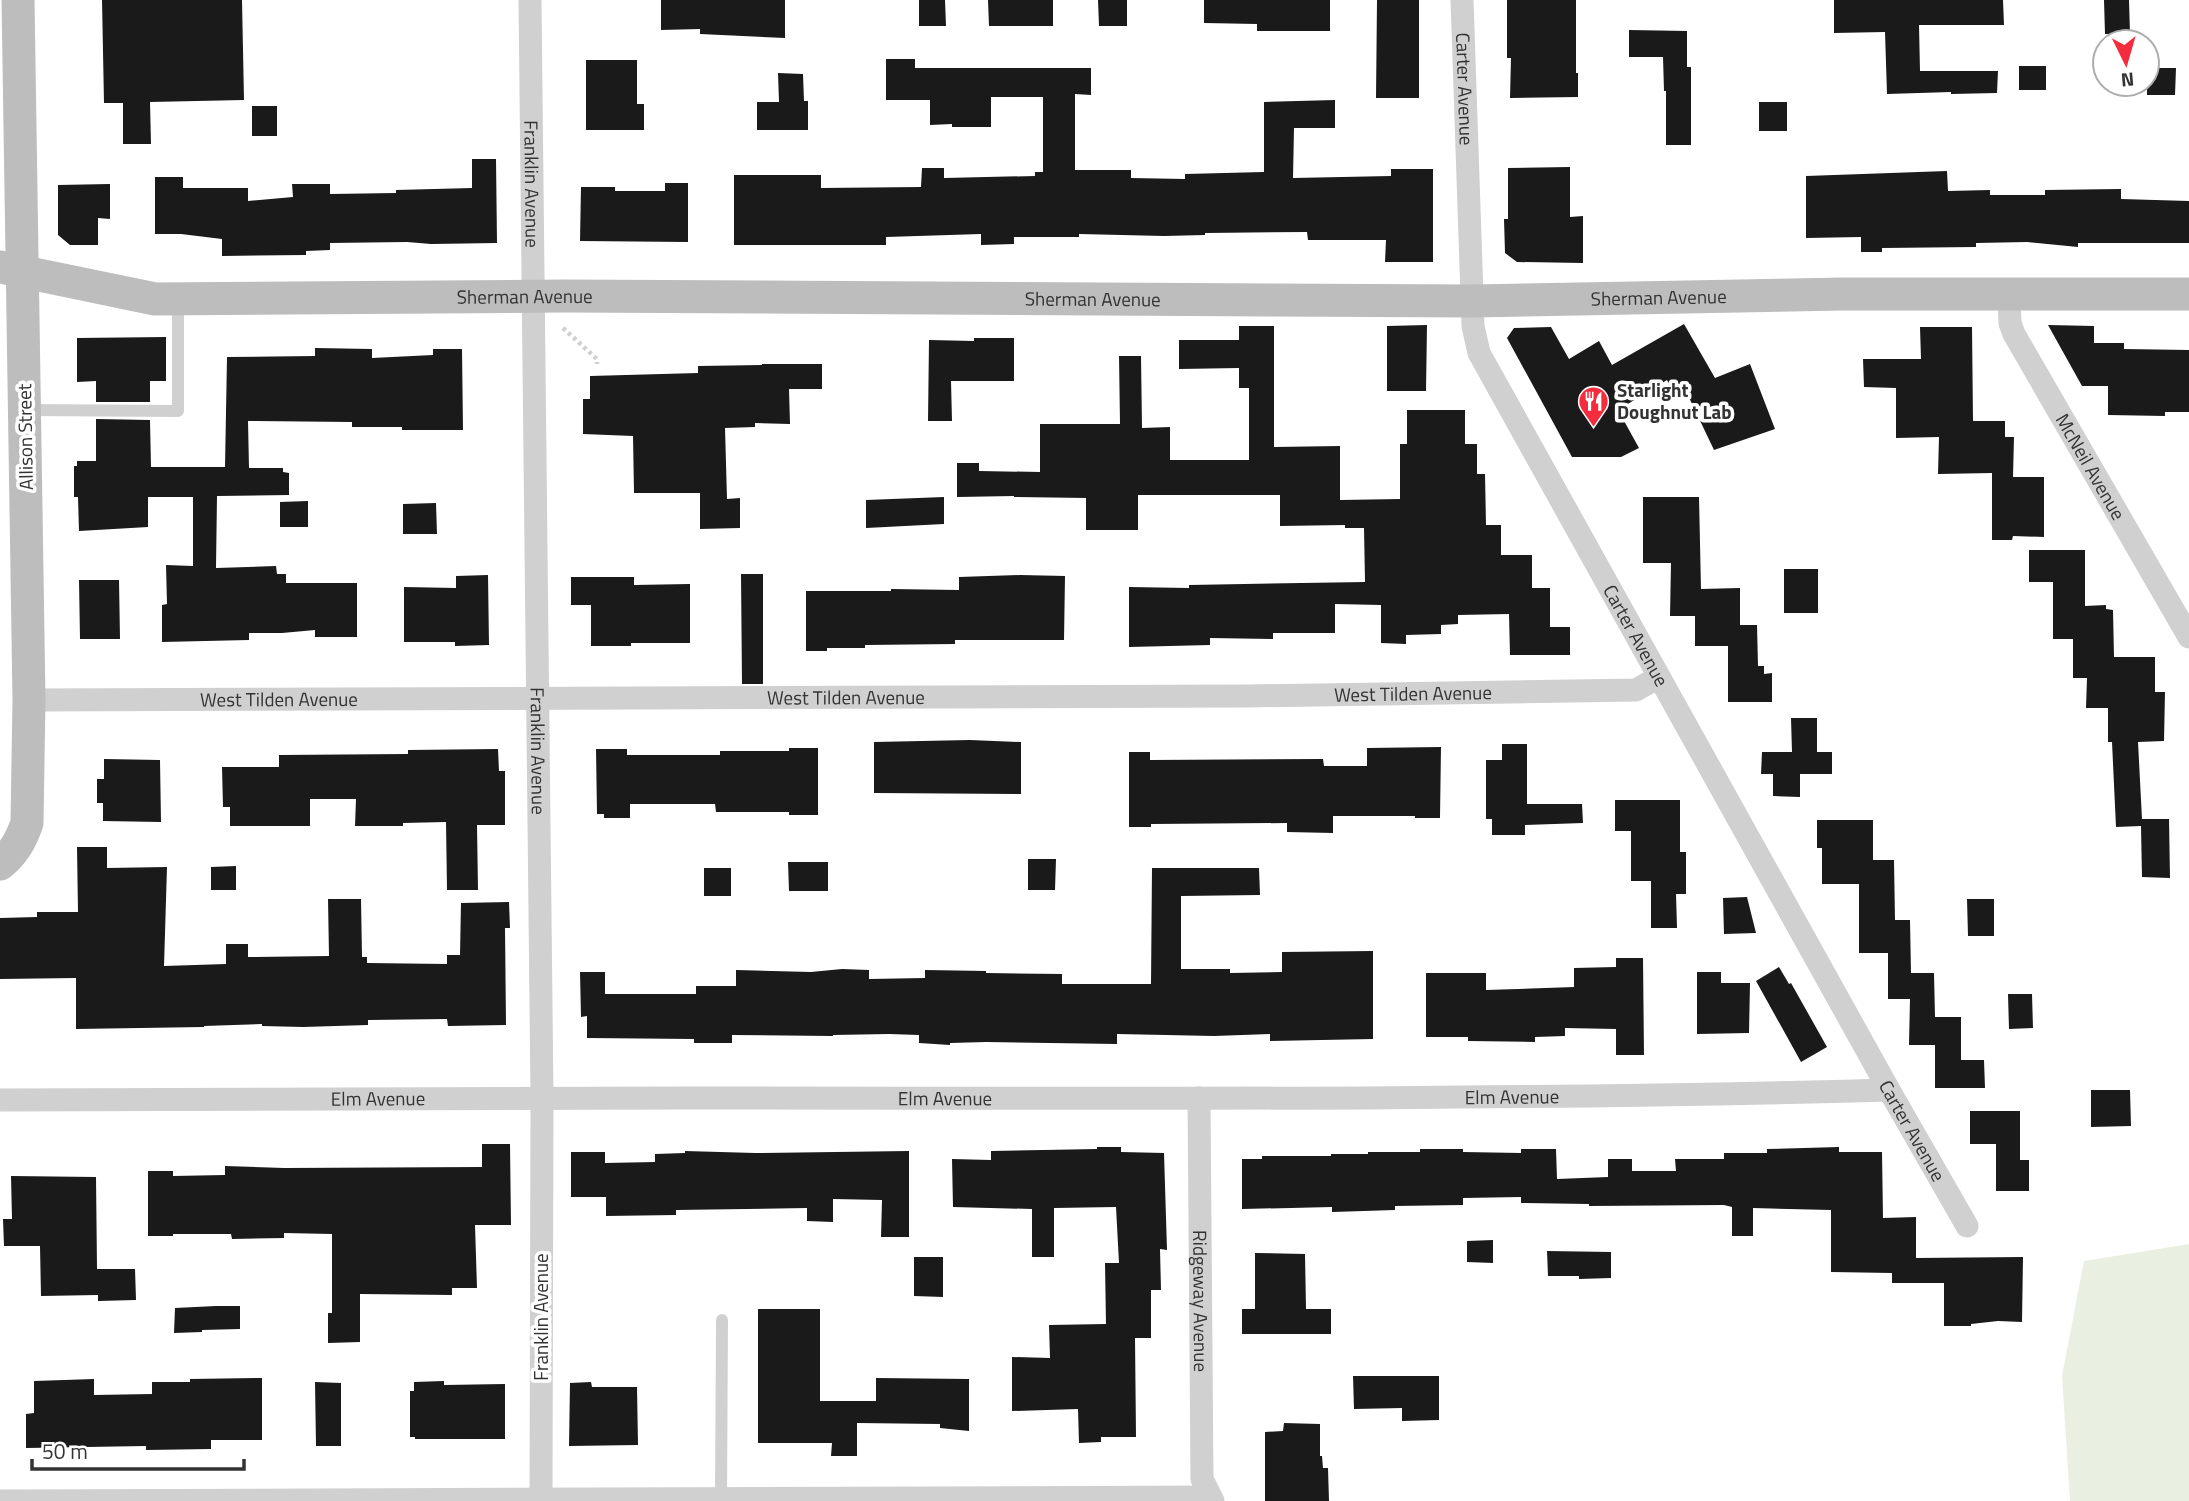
<svg xmlns="http://www.w3.org/2000/svg" width="2189" height="1501" viewBox="0 0 2189 1501" font-family="'Titillium Web',sans-serif">
<style>
.green{fill:#e9f0e1}
.building{fill:#1a1a1a}
.lines{fill:none;stroke-linecap:round;stroke-linejoin:round}
.path{stroke:#d0d0d0;stroke-width:4.5;stroke-dasharray:3.5 3.5;stroke-linecap:butt}
.lane{stroke:#d0d0d0;stroke-width:12}
.street{stroke:#d0d0d0;stroke-width:23}
.secondary{stroke:#bdbdbd;stroke-width:33}
.labels{text-anchor:middle;stroke-width:7;stroke-linejoin:round;paint-order:stroke}
.street-label{font-size:19px;fill:#333;stroke:#fff}
.poi-label{font-size:19px;font-weight:bold;fill:#333;stroke:#fff;text-anchor:start}
</style>
<rect width="100%" height="100%" fill="#fff"/>
<path class="green" d="M2189,1244V1501H2070L2062,1376L2084,1261Z"/>
<path class="building" d="M102,0H242L244,100L150,102L151,144H123V103H104Z
M661,0H785V38L700,34V29L661,30Z
M919,0H945L946,26H919Z
M988,0H1053V26H989Z
M1098,0H1127V26H1099Z
M1204,0H1330V31H1257V24L1204,23Z
M1377,0H1419V98H1376Z
M1507,0H1576V73H1578V97L1510,98L1511,58H1507Z
M1834,0H2003L2004,25H1919L1920,71H1998L1997,93L1951,94V92L1887,94L1885,32L1834,33Z
M2104,0H2129L2130,34H2105Z
M1629,30L1687,31V67H1691V145H1666V91H1664L1663,57H1629Z
M886,59H915V68H1091V95L1075,94V170H1131V178L1185,179V174L1264,172V102L1335,100V128H1294L1293,178L1391,176V169H1433V262H1385L1386,240H1308L1307,232L1205,233V235L1164,236L1079,234V237H1014V244L981,245V234L886,237V245H734V175H821V188L921,187L922,168H944V178L1035,176V172H1043V97H991V127H952V124L930,125V100H886Z
M586,60H637V104H644V130H586Z
M2019,66H2046V90H2019Z
M2147,68H2176L2175,95H2147Z
M778,73L803,74L804,101H808V130H757V102H779Z
M1759,102H1787V131H1759Z
M252,106H277V136H252Z
M472,159H496L497,243L431,244L407,242L330,243V250L306,251V255L222,256V239L181,234H155V177H183V188H248V201L293,197L292,184H330V194L396,193V190L472,188Z
M1570,167V217L1583,216V263L1517,262L1505,253L1504,219H1508V168Z
M1947,171L1948,191L1990,190V195H2045V190L2121,189V199L2189,201V243H2078V247L2027,242L1976,243V247L1882,248V252H1861V237L1806,238V176Z
M665,183H688V242L580,241L581,187H615V191H665Z
M110,184V219L98,218V245H70L58,235V185Z
M1684,324L1715,378L1750,364L1775,429L1714,450L1684,387L1674,393L1667,380L1618,410L1639,448L1621,457H1572L1507,338L1514,328L1551,327L1569,359L1599,341L1612,365Z
M1427,325L1426,391H1387V326Z
M2048,325L2094,326V343H2124V349L2189,350V412H2165V416L2108,415V386H2082Z
M1239,326H1274V447L1340,446V500L1400,499V444H1407V410H1465V444H1477V474H1485L1486,525H1501V555H1532V588H1550V627H1570V655H1510L1509,614L1458,615V624L1441,625V634L1406,635V644L1381,643V605L1335,604V633H1273V639L1210,638V645L1129,647V587L1189,588V585L1365,582L1364,528H1345V525L1280,526V495H1138V530H1086V498L1014,497V496L957,497V463H979V471L1040,472V424H1120L1119,356H1141L1142,428L1170,427V460H1249V388H1239V368L1179,369V340H1239Z
M1920,327H1972L1973,421H2005V437H2014L2013,477H2044V537L2013,536L2012,540H1992V473L1938,474L1939,437L1896,438V388L1864,387L1863,359H1921Z
M166,337V381H150V402H96V381L77,382V338Z
M974,338H1014V381H951L952,421H928L929,340L974,341Z
M315,348L372,349V358L433,355V349H462L463,430H402V427H352V422L248,421L249,468H283V472L289,473V495L217,496L216,568L276,566L277,574H286V583H357V637H315V630L282,633H249V640L162,642V605L167,604L166,565L193,566V497H148V527L79,531L78,497H74V466H77V461H96V419L150,420L151,467H225L227,357L315,356Z
M762,364H822V389H789L790,424L755,423V427L725,428L727,499L740,498V528L700,529V493H634L633,436L583,434V399H590V376L698,373V366L762,365Z
M944,497V524L866,528V500Z
M1643,497H1699L1701,589L1740,588V625H1757L1758,666H1764V674L1772,673V702H1728V646H1695V616H1670L1671,563H1643Z
M308,501V527H280V502Z
M436,503L437,534H403V504Z
M2029,550H2085V606L2106,605V609L2113,610L2114,657H2155V692H2165L2164,741L2138,742L2142,819H2169L2170,878L2142,877L2141,826L2116,827L2112,742H2108V708H2086L2087,678H2073V639H2053V582H2029Z
M1784,569H1818V613H1784Z
M741,574H763V684H742Z
M488,575L489,645L455,646V642H404V587L456,588V576Z
M1020,575L1065,576L1064,640H955V644L865,645V648H827V651H806V591H891V589L959,590V577Z
M571,577H634V585L690,584V643H631V646H591V605H571Z
M79,580H119L120,639H80Z
M1791,718H1817V752H1832V774H1800V797L1773,796V774H1761L1762,752H1792Z
M970,740L1021,742V794L874,793V742Z
M1502,744H1527V804H1582L1583,823L1525,825V835H1492V819H1486V760H1502Z
M1441,747L1440,818H1415V816H1333V833L1287,832V823L1151,824V827H1129V752H1150V760L1323,759L1324,766H1367V748Z
M789,748H818V815H789V812H716L715,804H630V818H604V814H597L596,749H627V755H720V751H789Z
M498,749L499,771H505V825H477L478,890H447L446,822L403,823V826H355L356,799H310V826H230V807H223L222,767H279V755L408,754V750Z
M104,759L160,760L161,822L103,821V803H97V779H104Z
M1615,800H1680V852H1686V894H1676L1677,928H1651V881H1631V831H1615Z
M1817,820H1873V860H1894L1895,920H1910L1911,973H1934L1935,1017H1961V1060H1984L1985,1088H1935V1045H1909L1910,999H1888V953H1859V884H1822V848H1817Z
M77,847H107V868L167,867L164,966L226,964V944H248V957L329,956L328,899H361L362,957H367V963L447,964V955H460L461,903L509,902L510,928H505L506,1025L448,1026L447,1019L368,1020V1025L303,1027L262,1026V1024L204,1026V1027L76,1029V978L0,979V918L37,917V912H78Z
M1028,859H1056L1055,890H1028Z
M788,862H828V891H789Z
M236,866V890H211V867Z
M704,868H731V896H704Z
M1152,868H1259L1260,895L1181,896V969H1230V973L1282,972V952L1373,951V1039L1270,1041V1034L1214,1036L1117,1034V1044L986,1042L950,1043V1045L919,1043V1035L889,1034L833,1035V1036L732,1035V1043H694V1039L587,1038V1016L581,1017L580,972H605V994H696V986H736V970L811,972L842,969L869,970V979L925,978V970L986,971V973L1062,974V984H1151Z
M1747,897L1756,933L1724,934L1723,898Z
M1967,899H1994V936H1968Z
M1616,958H1643L1644,1055H1616V1029L1565,1028V1036L1535,1037V1042L1468,1041V1037H1426V973H1486V990L1574,987V968L1616,967Z
M1779,967L1789,984L1791,983L1827,1047L1801,1062L1756,981Z
M1697,972H1721V983H1750L1749,1033L1697,1034Z
M2008,994H2032L2033,1028L2009,1029Z
M2091,1090H2130L2131,1126L2091,1127Z
M1970,1111H2020V1160H2029V1191H1996V1144H1970Z
M482,1144H510L511,1225H475L477,1288H452V1295L360,1294V1342L328,1343V1313H332V1234L284,1233V1238L232,1239L231,1234H173V1236H148V1171H173V1176L225,1175V1166L284,1168L482,1167Z
M1097,1147H1121V1152L1164,1153L1167,1250L1160,1249L1161,1290H1151V1338H1135L1136,1437H1101V1442L1079,1443L1078,1409L1012,1411V1357L1050,1358L1049,1325L1106,1324L1105,1263H1119L1116,1207L1054,1208V1257H1032V1209L953,1207L952,1159L991,1160V1151L1097,1149Z
M1839,1147V1152H1882L1883,1218L1916,1217V1258L2023,1257L2022,1322L1998,1321L1971,1324V1326H1944V1283H1892V1273L1831,1272V1210L1753,1208V1236H1732V1207L1724,1205L1589,1206V1204L1521,1203V1197L1463,1198V1205L1395,1206V1210L1332,1212V1207L1242,1209V1159H1262V1156H1331V1154H1368V1152H1420V1149H1463V1152L1521,1153V1149H1556L1557,1179L1608,1177V1159H1632V1171H1676L1675,1159H1724V1153H1767V1149Z
M685,1151L755,1153L909,1151V1237H881L882,1200L833,1199V1222L807,1221V1208L676,1210V1215L606,1216V1197H571V1152H605V1163L655,1162V1154L685,1153Z
M11,1176L96,1177L97,1269H135L136,1300L98,1301V1295L41,1296L40,1246H4L3,1219H12Z
M1493,1240V1263L1467,1262V1241Z
M1547,1251L1611,1252V1278L1579,1279V1276H1548Z
M1255,1253L1305,1254L1306,1309H1331V1334H1242V1309H1255Z
M914,1257H943V1297L914,1296Z
M216,1306H240V1329L202,1330V1332L174,1333L175,1308Z
M758,1309H820V1401H876V1378L969,1379V1431L940,1428V1424L857,1423V1456H831L832,1443H758Z
M1353,1376H1439V1420L1402,1421V1408L1354,1409Z
M262,1378V1440H211V1449L146,1450V1446L26,1448V1414L34,1413V1381L94,1379V1395L152,1394V1382H190V1379Z
M444,1381V1385L505,1384V1439H415V1437H410V1391H414V1382Z
M315,1382L341,1383V1446H316Z
M591,1382L592,1387H637L638,1445L569,1446L570,1383Z
M1284,1423L1320,1424V1456H1322L1323,1468H1328L1329,1501H1265V1432L1283,1431Z"/>
<g class="lines">
<path class="path" d="M563,328L597,359V364"/>
<path class="lane" d="M25,410L178,411V299
M721,1499L722,1320"/>
<g class="street">
<path id="s1" d="M530,0L542,1097L541,1501"/>
<path id="s2" d="M1462,0L1473,326L1479,353L1889,1090L1967,1226"/>
<path id="s3" d="M2009,294L2010,323L2014,334L2189,637"/>
<path id="s4" d="M29,700L1247,696L1636,690L1659,677"/>
<path id="s5" d="M1199,1098L1202,1479L1213,1501"/>
<path id="s6" d="M0,1100C228,1100 456,1097 683,1098C1085,1098 1487,1101 1889,1090"/>
<path d="M0,1501L1210,1497"/>
</g>
<g class="secondary">
<path id="s7" d="M0,267L155,299L564,296L1472,301L1843,294H2189"/>
<path d="M0,864C14,853 21,840 27,823L29,700L18,0"/>
</g>
</g>
<defs>
<symbol id="restaurant-pin" viewBox="-11 -11 22 30"><path d="M0 17L-7.5 6A9.5 9.5 0 1 1 7.5 6Z" fill="#f32c3e" stroke="#fff"/><path d="M-5-6h1v4h1v-4h1v4h1v-4h1v5L-1.5 .5V6h-2V.5L-5-1ZM5-6V6H3V1.5H1.5Q1.5-4 5-6Z" fill="#fff"/></symbol>
</defs>
<g fill-rule="evenodd">
<use href="#restaurant-pin" x="1576" y="384" width="35" height="47"/>
</g>
<g class="labels">
<g class="street-label">
<text dy="7" stroke="none"><textPath href="#s2" startOffset="89">Carter Avenue</textPath></text>
<text dy="7" stroke="none"><textPath href="#s1" startOffset="184">Franklin Avenue</textPath></text>
<text dy="7" stroke="none"><textPath href="#s7" startOffset="528">Sherman Avenue</textPath></text>
<text dy="7" stroke="none"><textPath href="#s7" startOffset="1662">Sherman Avenue</textPath></text>
<text dy="7" stroke="none"><textPath href="#s7" startOffset="1096">Sherman Avenue</textPath></text>
<text transform="translate(25 437) rotate(-91)" y="7">Allison Street</text>
<text dy="7" stroke="none"><textPath href="#s3" startOffset="194">McNeil Avenue</textPath></text>
<text dy="7" stroke="none"><textPath href="#s2" startOffset="677">Carter Avenue</textPath></text>
<text dy="7" stroke="none"><textPath href="#s4" startOffset="1384">West Tilden Avenue</textPath></text>
<text dy="7" stroke="none"><textPath href="#s4" startOffset="817">West Tilden Avenue</textPath></text>
<text dy="7" stroke="none"><textPath href="#s4" startOffset="250">West Tilden Avenue</textPath></text>
<text dy="7" stroke="none"><textPath href="#s1" startOffset="751">Franklin Avenue</textPath></text>
<text dy="7" stroke="none"><textPath href="#s6" startOffset="1512">Elm Avenue</textPath></text>
<text dy="7" stroke="none"><textPath href="#s6" startOffset="945">Elm Avenue</textPath></text>
<text dy="7" stroke="none"><textPath href="#s6" startOffset="378">Elm Avenue</textPath></text>
<text dy="7" stroke="none"><textPath href="#s2" startOffset="1244">Carter Avenue</textPath></text>
<text dy="7" stroke="none"><textPath href="#s5" startOffset="203">Ridgeway Avenue</textPath></text>
<text transform="translate(541 1317) rotate(-90)" y="7">Franklin Avenue</text>
</g>
<g class="poi-label">
<text x="1617" y="397">Starlight<tspan x="1617" dy="22">Doughnut Lab</tspan></text>
</g>
</g>
<g transform="translate(2126 63) rotate(175)"><circle r="33" fill="#ffffff" stroke="#adadad" stroke-width="2"/>
<path d="M0-5L12 26L0 18L-12 26Z" fill="#f32c3e"/>
<text y="-10" font-size="19" font-weight="bold" text-anchor="middle" fill="#333333">N</text>
</g>
<path d="M32 1459v10h212v-10" fill="none" stroke="#333333" stroke-width="3.5"/>
<text x="42" y="1459" font-size="21" fill="#333333" stroke="#ffffff" stroke-width="5" paint-order="stroke">50 m</text>
</svg>
